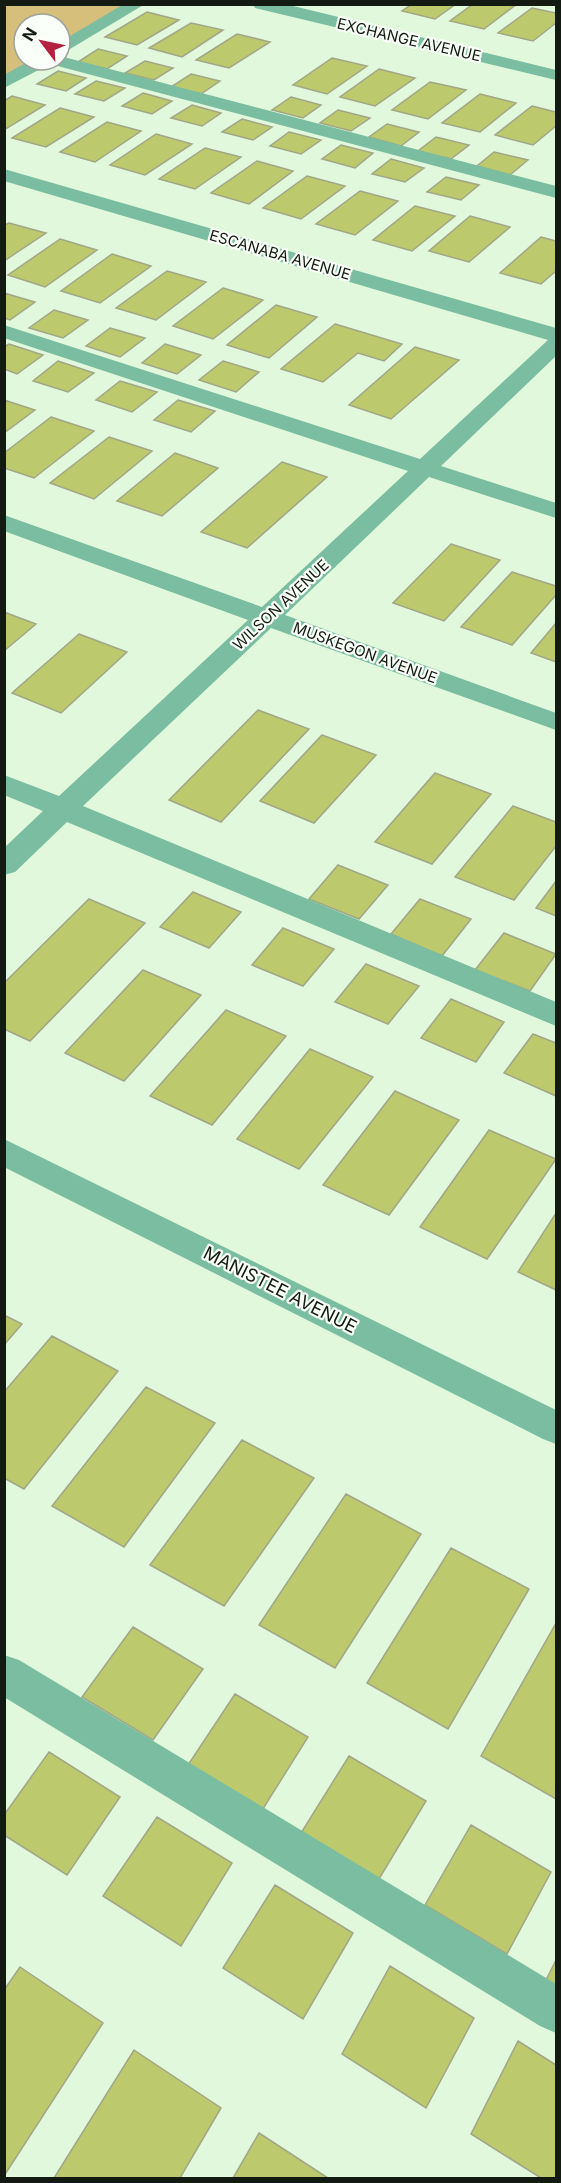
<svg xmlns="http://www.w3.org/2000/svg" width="561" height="2183" viewBox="0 0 561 2183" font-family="Inter,sans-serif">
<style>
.green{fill:#d6be7b}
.building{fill:#bcc96d;stroke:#a1a687;stroke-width:1.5}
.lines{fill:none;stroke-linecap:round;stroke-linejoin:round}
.minor{fill:#7abda0;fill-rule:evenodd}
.labels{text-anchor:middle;stroke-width:4.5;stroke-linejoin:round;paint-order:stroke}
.far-street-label{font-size:15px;fill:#121a11;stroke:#fafff9}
.street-label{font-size:18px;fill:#121a11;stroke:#fafff9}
</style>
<rect width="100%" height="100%" fill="#e1f8dc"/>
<path class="green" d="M5,5H131L60,46V24H24V60H36L5,78Z"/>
<path class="building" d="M412,4H456L435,19L402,11Z
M473,4H517L484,29L450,21Z
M532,8L556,13V23L533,41L498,33Z
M147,12L179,20L137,45L105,37Z
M191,23L223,30L182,57L149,48Z
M237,34L270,42L229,68L196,60Z
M98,49L127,56L107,69L78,62Z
M332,58L367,66L327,94L293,85Z
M145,61L173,68L154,80L125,73Z
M379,69L415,78L375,106L340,97Z
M58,71L86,78L66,91L37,84Z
M191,74L220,81L201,94L171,87Z
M96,81L125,88L104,101L75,94Z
M430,82L466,90L428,119L392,110Z
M143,93L172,101L152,114L122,106Z
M480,94L516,103L480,132L442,123Z
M12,96L45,105L4,130V101Z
M291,97L321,105L303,118L272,110Z
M192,105L221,113L202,126L171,118Z
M532,106L556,112V126L533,145L495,135Z
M60,108L94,117L46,147L12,138Z
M338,110L370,118L351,131L320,123Z
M242,119L272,127L253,140L222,132Z
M107,122L141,131L95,162L60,152Z
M387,124L419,132L401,146L369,137Z
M289,132L321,140L301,154L270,146Z
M156,134L192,144L145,175L110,165Z
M436,137L469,145L451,159L418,151Z
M341,145L373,153L355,168L322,159Z
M205,148L241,157L195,189L159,179Z
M494,152L528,160L510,175L477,166Z
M391,159L424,168L405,182L372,174Z
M257,161L293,171L249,204L211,193Z
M307,176L345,186L301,219L263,208Z
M446,177L479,185L461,200L427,192Z
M360,191L398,201L355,235L316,224Z
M415,206L455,216L412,251L373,240Z
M470,216L510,227L469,262L429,251Z
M9,223L46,233L4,261V225Z
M541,237L556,241V271L541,284L500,273Z
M60,239L97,250L45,287L8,275Z
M112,254L151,266L100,303L61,291Z
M167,271L206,282L156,320L116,308Z
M223,288L263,300L213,339L173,326Z
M4,293L35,302L10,320L4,318Z
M276,305L317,317L269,358L227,345Z
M54,310L88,320L63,338L29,328Z
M335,324L402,344L384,361L358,353L323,382L281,369Z
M110,328L145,338L120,357L86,346Z
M9,344L43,355L17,374L4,369V347Z
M165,344L201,355L177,374L142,363Z
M415,347L459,360L391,419L349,405Z
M58,361L94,373L68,392L33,381Z
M223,361L259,372L236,392L199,380Z
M120,381L157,392L132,412L96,400Z
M4,400L35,410L4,433Z
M178,400L215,411L191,432L154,420Z
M51,417L94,431L34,478L4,468V453Z
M109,437L152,451L94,499L50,483Z
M175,453L218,468L162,516L117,501Z
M282,462L327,477L247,548L201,532Z
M451,544L500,560L444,621L393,603Z
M512,572L556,586V595L512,645L461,627Z
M4,612L36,624L4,651Z
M556,623V662L531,653Z
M79,634L127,652L61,713L12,693Z
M258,710L309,729L221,822L169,800Z
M322,735L376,755L314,823L260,801Z
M435,773L491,794L432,864L375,842Z
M513,806L556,822V846L514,900L455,877Z
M338,865L388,885L359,919L309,899Z
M556,881V916L536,908Z
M193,892L241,912L209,948L160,927Z
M89,899L145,923L30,1041L4,1029V983Z
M420,899L471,919L442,956L391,934Z
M283,928L334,949L303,986L252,965Z
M504,933L556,954L530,991L475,970Z
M366,964L419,986L388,1024L335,1002Z
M143,970L201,995L124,1081L65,1053Z
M451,999L504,1022L476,1062L421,1038Z
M226,1010L286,1036L212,1125L150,1096Z
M533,1034L556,1043V1096L504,1073Z
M310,1049L373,1077L299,1169L237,1139Z
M395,1091L459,1120L389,1215L323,1185Z
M489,1130L556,1159L487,1259L420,1227Z
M556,1213V1290L518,1272Z
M4,1315L22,1324L4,1345Z
M52,1336L118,1371L24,1489L4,1478V1392Z
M146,1387L215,1423L124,1547L52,1506Z
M242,1440L314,1478L224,1606L150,1565Z
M346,1494L421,1534L335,1668L259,1625Z
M451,1548L529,1589L448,1729L367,1683Z
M556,1623V1799L481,1756Z
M133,1627L203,1669L153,1740L82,1697Z
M235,1694L308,1737L261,1812L186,1768Z
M49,1752L120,1797L67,1875L4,1835V1815Z
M349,1756L426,1801L379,1879L301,1833Z
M157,1817L232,1863L181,1946L103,1896Z
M471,1825L551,1872L507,1954L425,1905Z
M275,1885L353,1933L303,2019L223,1968Z
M556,1960V1989L545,1982Z
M390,1966L474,2018L426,2108L342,2054Z
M20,1967L103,2023L4,2176V1990Z
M518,2041L556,2065V2178H541L471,2134Z
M134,2050L221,2108L180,2178H54Z
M259,2133L328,2178H233Z"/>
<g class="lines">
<path class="minor" d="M124,4H145L60,55V42Z
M253,4H285L556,70V80L255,8Z
M60,56L556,186V198L50,64L4,88V75L31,60H60Z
M4,169L556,328V356L441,466L556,503V518L429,477L285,615L556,713V730L271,628L83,806L556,1002V1026L67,822L15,872L4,875V848L43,811L4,795V775L59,796L248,620L4,531V515L262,607L408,471L4,338V325L420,459L548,340L4,181Z
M4,1139L556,1410V1444L543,1439L4,1167Z
M4,1655L19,1660L556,1984V2033L540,2026L4,1697Z"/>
</g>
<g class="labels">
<g class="far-street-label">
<text transform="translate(409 40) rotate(13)" y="5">EXCHANGE AVENUE</text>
<text transform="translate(280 255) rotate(16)" y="5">ESCANABA AVENUE</text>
<text transform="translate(281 605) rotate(-43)" y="5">WILSON AVENUE</text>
<text transform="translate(365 653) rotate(20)" y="5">MUSKEGON AVENUE</text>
</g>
<g class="street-label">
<text transform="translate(280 1290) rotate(27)" y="6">MANISTEE AVENUE</text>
</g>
</g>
<rect width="561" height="2183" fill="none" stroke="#121a11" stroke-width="12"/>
<g transform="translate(42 42) rotate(302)"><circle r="28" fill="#fafff9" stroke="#9da39c" stroke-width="1.5"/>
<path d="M0-4.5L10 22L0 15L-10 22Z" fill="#b42141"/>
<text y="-9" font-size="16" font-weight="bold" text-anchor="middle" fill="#121a11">N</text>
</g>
</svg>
